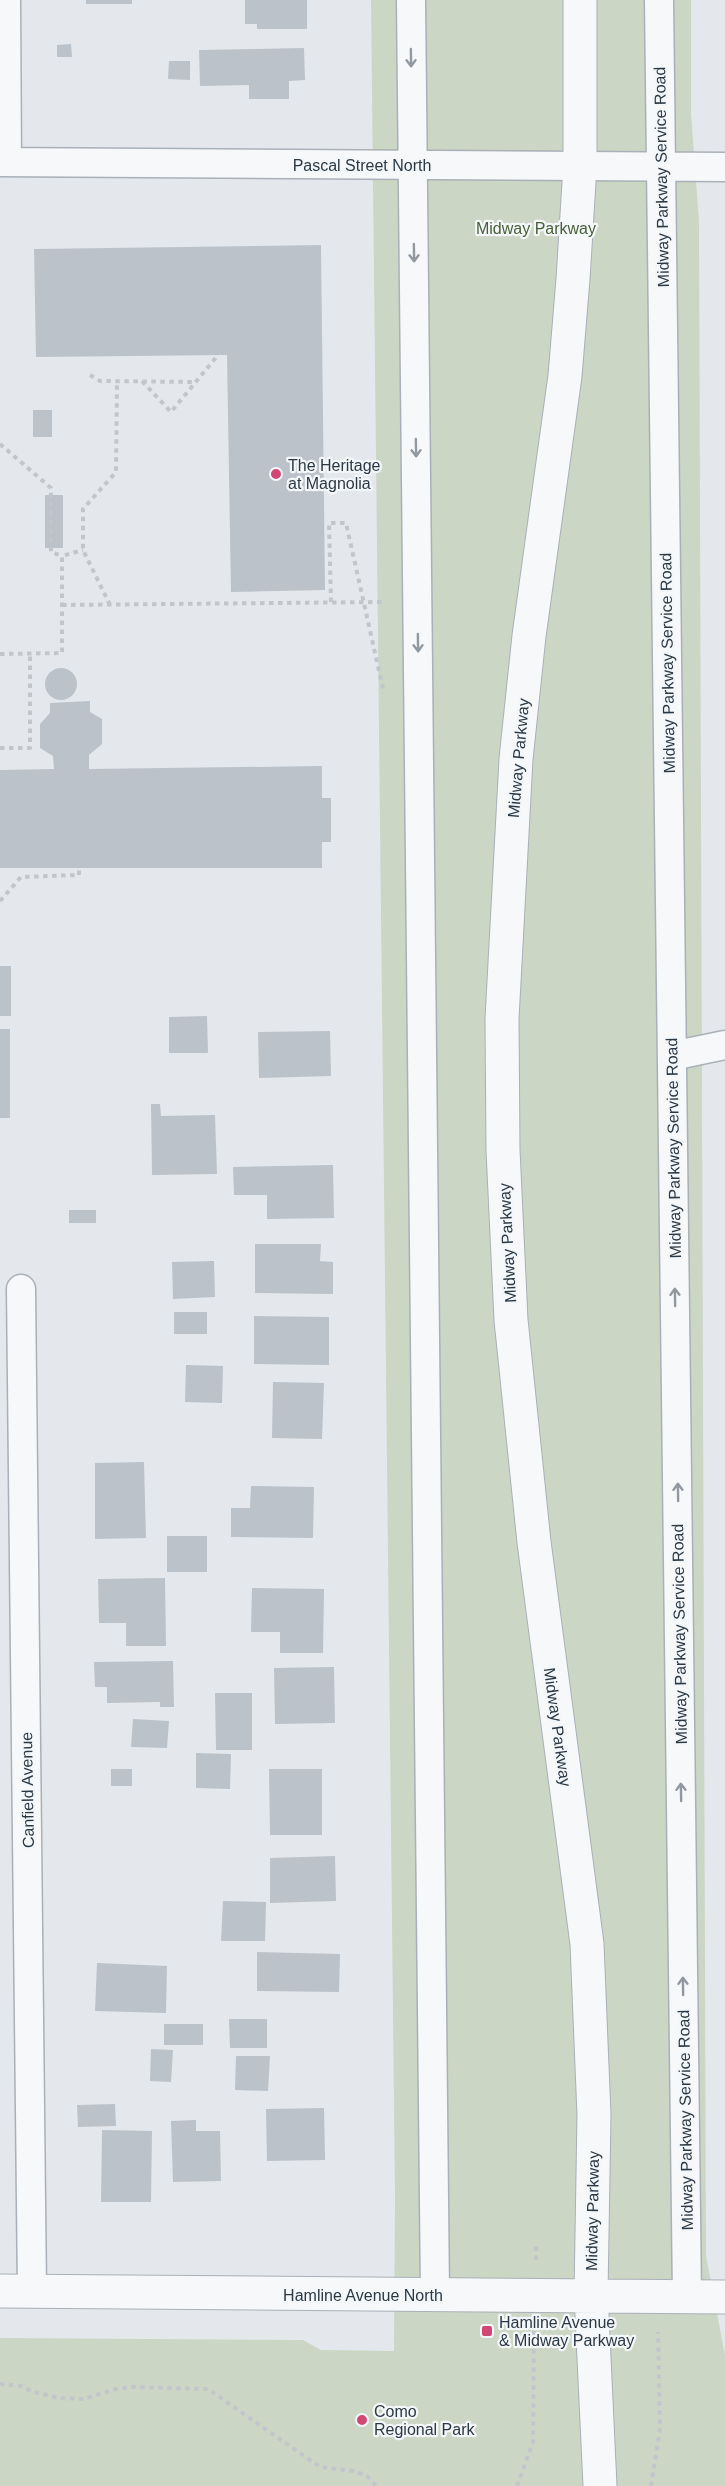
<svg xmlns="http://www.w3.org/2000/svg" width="725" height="2486" viewBox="0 0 725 2486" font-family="Arial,sans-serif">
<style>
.green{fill:#ccd6c5}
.building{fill:#bbc2ca}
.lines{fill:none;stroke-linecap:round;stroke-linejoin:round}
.minor-casing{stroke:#a9b0b7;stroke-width:31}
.tertiary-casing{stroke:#a9b0b7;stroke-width:35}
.path{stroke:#c2c6cb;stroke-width:4;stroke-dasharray:4.5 4.5;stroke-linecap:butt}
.minor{stroke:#f7f8fa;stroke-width:28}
.tertiary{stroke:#f7f8fa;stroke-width:33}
.oneway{stroke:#9198a0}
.poi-dot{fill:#d14874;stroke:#f4f7f9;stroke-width:2}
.labels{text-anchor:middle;stroke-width:4.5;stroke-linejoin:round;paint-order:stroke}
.street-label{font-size:16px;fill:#2b3945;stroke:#f4f7f9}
.park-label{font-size:16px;fill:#476138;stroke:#f4f7f9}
.poi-label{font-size:16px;fill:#2b3945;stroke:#f4f7f9;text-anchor:start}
</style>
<rect width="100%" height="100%" fill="#e4e8ec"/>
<path class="green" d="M371,0H691V113L699,221L706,2256L725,2355V2486H0V2338L303,2340L321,2350L394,2351L395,2197Z"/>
<path class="building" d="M86,0H132V4H86Z
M245,0H307V29H257V24H245Z
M71,44L72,57H57V45Z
M304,48L305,80L289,81V99H249V85L200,86L199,50Z
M169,61H190V80L168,79Z
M321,245L325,590L231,592L227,355L36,357L34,249Z
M33,410H52V437H33Z
M45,495H63V548H45Z
M45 684a16 16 0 1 1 32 0a16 16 0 1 1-32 0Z
M90,701V712L102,719V744L89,755V769L322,766V798H331V842H322V868H0V770L54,769L53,756L40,748V724L50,713V703Z
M0,966H11V1016H0Z
M207,1016L208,1053H169V1017Z
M0,1029H10V1118H0Z
M330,1031L331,1076L259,1078L258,1032Z
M151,1104H160L161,1116L215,1115L217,1174L152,1175Z
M333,1165L334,1218L267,1219V1195H234L233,1167Z
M69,1210H96V1223H69Z
M255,1244H321L320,1261L333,1262V1294L255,1293Z
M214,1261L215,1297L173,1299L172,1262Z
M174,1312H207V1334H174Z
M254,1316L329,1317V1365L254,1364Z
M186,1365L223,1366L222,1403L185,1402Z
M273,1382L324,1383L322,1439L272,1438Z
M144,1462L146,1538L95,1539V1463Z
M251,1486L314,1487L313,1538L231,1537V1508H250Z
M167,1536H207V1572H167Z
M165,1578L166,1646H126V1623H99L98,1579Z
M252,1588L324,1589L323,1653H280V1632H251Z
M173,1661L174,1707H160V1702L107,1703V1687H95L94,1662Z
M334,1667L335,1723L275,1724L274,1668Z
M215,1693H252V1750H216Z
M133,1719L169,1721L167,1748L131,1747Z
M196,1753L231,1754L230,1789L196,1788Z
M111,1769H132V1786H111Z
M269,1769H322V1835H270Z
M335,1856L336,1901L270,1903V1858Z
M223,1901L266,1902L265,1941H221Z
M257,1952L340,1954L339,1992L257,1991Z
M97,1963L167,1966L166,2013L95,2011Z
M229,2019H267V2048H230Z
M164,2024H203V2045H164Z
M151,2049L173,2050L171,2082L150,2081Z
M236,2056H270L268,2091L235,2090Z
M115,2104L116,2126L78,2127L77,2105Z
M324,2108L325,2160L267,2161L266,2109Z
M196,2120V2131H220L221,2181L173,2182L171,2121Z
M102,2130L152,2131L151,2202H101Z"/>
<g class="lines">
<defs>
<path id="minor" d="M6,0L7,162
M411,0L435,2295
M659,0L687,2297
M0,162L725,167
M672,1056L725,1045
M21,1289L32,2292"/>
<path id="tertiary" d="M580,0V166L573,279L565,376L529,636L516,759L502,1019L503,1150L511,1320L534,1542L587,1944L594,2115L591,2294L600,2486
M0,2291L725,2297"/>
</defs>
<use href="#minor" class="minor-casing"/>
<use href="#tertiary" class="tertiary-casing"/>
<path class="path" d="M90,375L100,381L195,382
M142,381L171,412L218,355
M0,444L51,488V552L62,556
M331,602L329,523H346L384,693
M62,605L385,602
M110,605L83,550V509L116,472L117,381
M0,654L62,653V556L83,550
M0,748H30V654
M0,901L21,877L79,875V868
M536,2260V2245
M0,2384L21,2386L33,2392L60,2398L83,2399L116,2389L133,2387L208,2389L320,2467L354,2471L367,2476L376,2486
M517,2486L533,2442L534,2331
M651,2486L660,2429L658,2332"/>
<use href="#minor" class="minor"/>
<use href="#tertiary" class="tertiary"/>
</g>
<defs><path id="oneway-shaft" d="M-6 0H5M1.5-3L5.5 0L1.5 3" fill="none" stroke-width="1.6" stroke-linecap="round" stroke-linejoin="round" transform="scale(1.5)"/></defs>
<g class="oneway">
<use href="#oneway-shaft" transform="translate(411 58) rotate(89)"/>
<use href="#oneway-shaft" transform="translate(414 253) rotate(89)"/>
<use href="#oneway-shaft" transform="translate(416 448) rotate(89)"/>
<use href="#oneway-shaft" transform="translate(418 643) rotate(89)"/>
<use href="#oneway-shaft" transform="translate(675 1297) rotate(-91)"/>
<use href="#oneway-shaft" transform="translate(678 1492) rotate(-91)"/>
<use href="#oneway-shaft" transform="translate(681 1792) rotate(-91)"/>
<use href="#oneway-shaft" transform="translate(683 1986) rotate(-91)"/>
</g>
<g class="poi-dot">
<circle cx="276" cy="474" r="6"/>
<rect x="481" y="2325" width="12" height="12" rx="3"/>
<circle cx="362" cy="2420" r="6"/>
</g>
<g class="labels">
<g class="street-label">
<text x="362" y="171">Pascal Street North</text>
<text transform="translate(661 177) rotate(-91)" y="6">Midway Parkway Service Road</text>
<text transform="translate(667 663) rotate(-91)" y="6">Midway Parkway Service Road</text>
<text transform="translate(518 758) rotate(-85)" y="6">Midway Parkway</text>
<text transform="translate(673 1148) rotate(-91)" y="6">Midway Parkway Service Road</text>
<text transform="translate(507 1243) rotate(-93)" y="6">Midway Parkway</text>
<text transform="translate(679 1634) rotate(-91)" y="6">Midway Parkway Service Road</text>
<text transform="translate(558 1727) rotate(82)" y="6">Midway Parkway</text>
<text transform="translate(27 1790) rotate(-91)" y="6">Canfield Avenue</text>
<text transform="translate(685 2120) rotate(-91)" y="6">Midway Parkway Service Road</text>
<text transform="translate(592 2211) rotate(-89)" y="6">Midway Parkway</text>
<text x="363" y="2301">Hamline Avenue North</text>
</g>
<g class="park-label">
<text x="536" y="234">Midway Parkway</text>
</g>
<g class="poi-label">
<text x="288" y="471">The Heritage<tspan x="288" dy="18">at Magnolia</tspan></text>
<text x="499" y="2328">Hamline Avenue<tspan x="499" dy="18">&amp; Midway Parkway</tspan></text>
<text x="374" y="2417">Como<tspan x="374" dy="18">Regional Park</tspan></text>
</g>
</g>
</svg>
